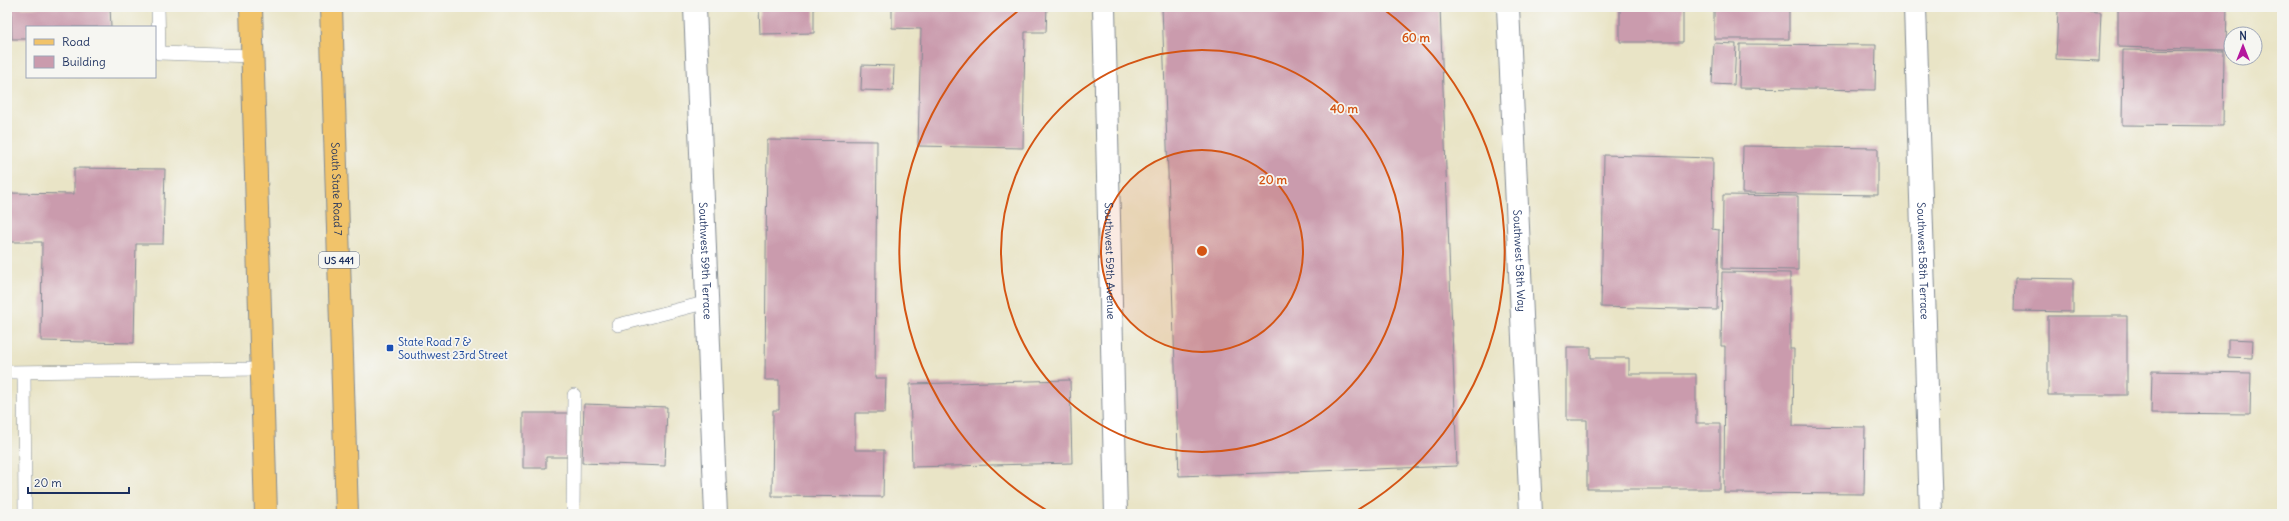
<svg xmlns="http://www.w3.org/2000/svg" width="2289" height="521" viewBox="0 0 2289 521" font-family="Delius,sans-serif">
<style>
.building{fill:#ca9bad}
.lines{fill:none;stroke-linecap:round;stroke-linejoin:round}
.service-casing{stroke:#828a92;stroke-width:14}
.minor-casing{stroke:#828a92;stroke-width:24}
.primary-casing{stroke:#828a92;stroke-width:24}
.service{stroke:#fff;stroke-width:13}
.minor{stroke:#fff;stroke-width:22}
.primary{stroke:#f1c36a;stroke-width:22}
.ring{fill:none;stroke:#d45514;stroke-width:2}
.transit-dot{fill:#1a4fb4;stroke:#f6f6f2;stroke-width:1.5}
.labels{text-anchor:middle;stroke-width:3.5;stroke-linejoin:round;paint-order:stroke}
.shield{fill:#f6f6f2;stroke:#5d6b8a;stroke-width:1}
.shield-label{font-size:10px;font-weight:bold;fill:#1b2f5e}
.street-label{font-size:11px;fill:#1b2f5e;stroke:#f6f6f2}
.transit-label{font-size:11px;fill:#164399;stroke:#f6f6f2;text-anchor:start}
.centre{fill:#d45514;stroke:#f6f6f2;stroke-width:2}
.ring-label{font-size:12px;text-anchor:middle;font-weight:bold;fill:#d45514;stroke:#f6f6f2;stroke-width:3.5;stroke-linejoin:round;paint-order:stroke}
</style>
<rect width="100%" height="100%" fill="#f6f6f2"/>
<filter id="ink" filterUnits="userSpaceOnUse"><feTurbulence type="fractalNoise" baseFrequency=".025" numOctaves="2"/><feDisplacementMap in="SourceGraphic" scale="8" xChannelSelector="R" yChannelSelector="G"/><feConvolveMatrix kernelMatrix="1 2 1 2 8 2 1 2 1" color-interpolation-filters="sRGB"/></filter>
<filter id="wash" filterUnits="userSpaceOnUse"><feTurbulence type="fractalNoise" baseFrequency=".012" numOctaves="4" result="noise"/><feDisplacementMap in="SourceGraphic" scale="16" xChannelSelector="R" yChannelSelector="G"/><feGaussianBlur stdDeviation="0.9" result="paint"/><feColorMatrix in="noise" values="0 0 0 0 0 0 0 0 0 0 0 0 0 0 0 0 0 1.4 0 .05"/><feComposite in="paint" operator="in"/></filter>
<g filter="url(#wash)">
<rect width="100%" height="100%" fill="#e9e4c6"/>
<g id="blocks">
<path class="building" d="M110,7L111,27H27V39H12L11,8Z
M759,7H814V33L760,34Z
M892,7H1047L1046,32H1025L1023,148L918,146L921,29L892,28Z
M1162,7H1440L1457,466L1179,476Z
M1620,7H1683V42H1620Z
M1714,7H1789V39H1714Z
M2118,7H2227L2226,50L2118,47Z
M2058,10L2101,12L2099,61L2056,59Z
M1714,43L1736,44L1734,85L1712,84Z
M1740,44L1876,45L1875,90L1739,88Z
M2123,50L2224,51L2223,126L2122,125Z
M862,65L894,66L893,91L861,90Z
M767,140L877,141L875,378H886L885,413H855V450H884L883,497L772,496L773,410H779V380H765Z
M1743,146L1878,148V195L1742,193Z
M1604,155L1713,158L1712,229L1719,230L1717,310L1601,307Z
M7,166H10V193L74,194V168L165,169L163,244H136L134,343L41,341L42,242H7Z
M1723,195L1798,196V270L1722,269Z
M1722,272L1790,273V349H1794L1793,426L1865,427L1864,494L1724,493L1725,346H1721Z
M2015,278L2073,279V312L2014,311Z
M2048,316H2127V395H2048Z
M2228,339L2253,340L2252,358L2228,357Z
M1567,347H1591V358H1629V374H1696V423H1720V489H1587V420H1567Z
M2152,371L2251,373L2250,414L2151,413Z
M1070,380L1072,463L912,467L910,384Z
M584,404L667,407L665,466L582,463Z
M523,413H568V457H546V468H523Z"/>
</g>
</g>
<g filter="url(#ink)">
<use href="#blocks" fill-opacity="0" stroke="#828a92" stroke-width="1"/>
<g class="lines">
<defs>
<path id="service" d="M158,7L159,53L253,56
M618,325L708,302
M7,372L262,369
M24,372L25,514
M573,514L574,395"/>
<g id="minor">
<path id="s1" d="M695,7L716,514"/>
<path id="s2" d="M1104,7L1116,514"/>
<path id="s3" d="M1508,7L1531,514"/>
<path id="s4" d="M1915,7L1931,514"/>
</g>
<g id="primary">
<path d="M251,7L266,514"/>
<path id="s5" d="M331,7L347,514"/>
</g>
</defs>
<use href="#service" class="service-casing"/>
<use href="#minor" class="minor-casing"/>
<use href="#primary" class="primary-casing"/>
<use href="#service" class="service"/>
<use href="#minor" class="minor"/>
<use href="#primary" class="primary"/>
</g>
</g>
<circle cx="1202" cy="251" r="101" fill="#d45514" fill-opacity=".12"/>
<g class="ring">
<circle cx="1202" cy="251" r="101"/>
<circle cx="1202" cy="251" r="201"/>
<path d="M1053 514A302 302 0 0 1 1022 8M1382 8A302 302 0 0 1 1351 514"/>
</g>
<rect class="transit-dot" x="386" y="344" width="8" height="8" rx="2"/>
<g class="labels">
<rect class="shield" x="319" y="252" width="40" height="16" rx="3"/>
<g class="shield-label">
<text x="339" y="264">US 441</text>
</g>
<g class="street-label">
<text dy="4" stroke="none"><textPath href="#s5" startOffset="182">South State Road 7</textPath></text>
<text dy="4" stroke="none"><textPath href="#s1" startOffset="254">Southwest 59th Terrace</textPath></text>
<text dy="4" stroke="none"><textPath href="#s2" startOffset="254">Southwest 59th Avenue</textPath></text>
<text dy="4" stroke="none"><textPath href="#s3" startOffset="254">Southwest 58th Way</textPath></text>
<text dy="4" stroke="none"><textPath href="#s4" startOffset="254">Southwest 58th Terrace</textPath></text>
</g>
<g class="transit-label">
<text x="398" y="346">State Road 7 &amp;<tspan x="398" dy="13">Southwest 23rd Street</tspan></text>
</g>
</g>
<circle cx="1202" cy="251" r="6" class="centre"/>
<g class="ring-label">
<text x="1416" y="42">60 m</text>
<text x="1344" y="113">40 m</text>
<text x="1273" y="184">20 m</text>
</g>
<rect width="2289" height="521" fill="none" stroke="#f6f6f2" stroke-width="24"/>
<rect x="26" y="26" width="130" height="52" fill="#f6f6f2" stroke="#9ea6b7"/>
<rect x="34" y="39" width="20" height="6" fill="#f1c36a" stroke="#9ea6b7"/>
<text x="62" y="46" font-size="12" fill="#1b2f5e">Road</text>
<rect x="34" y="56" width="20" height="12" fill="#ca9bad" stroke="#9ea6b7"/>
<text x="62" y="66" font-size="12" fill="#1b2f5e">Building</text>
<g transform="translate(2243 46)"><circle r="19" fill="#f6f6f2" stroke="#9ea6b7"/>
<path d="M0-3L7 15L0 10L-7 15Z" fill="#b5179e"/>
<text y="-6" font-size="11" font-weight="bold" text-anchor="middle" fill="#1b2f5e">N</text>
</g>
<path d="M28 487v6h101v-6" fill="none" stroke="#1b2f5e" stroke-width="2"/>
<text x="34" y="487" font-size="12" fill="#1b2f5e" stroke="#f6f6f2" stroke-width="3" paint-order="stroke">20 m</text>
</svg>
